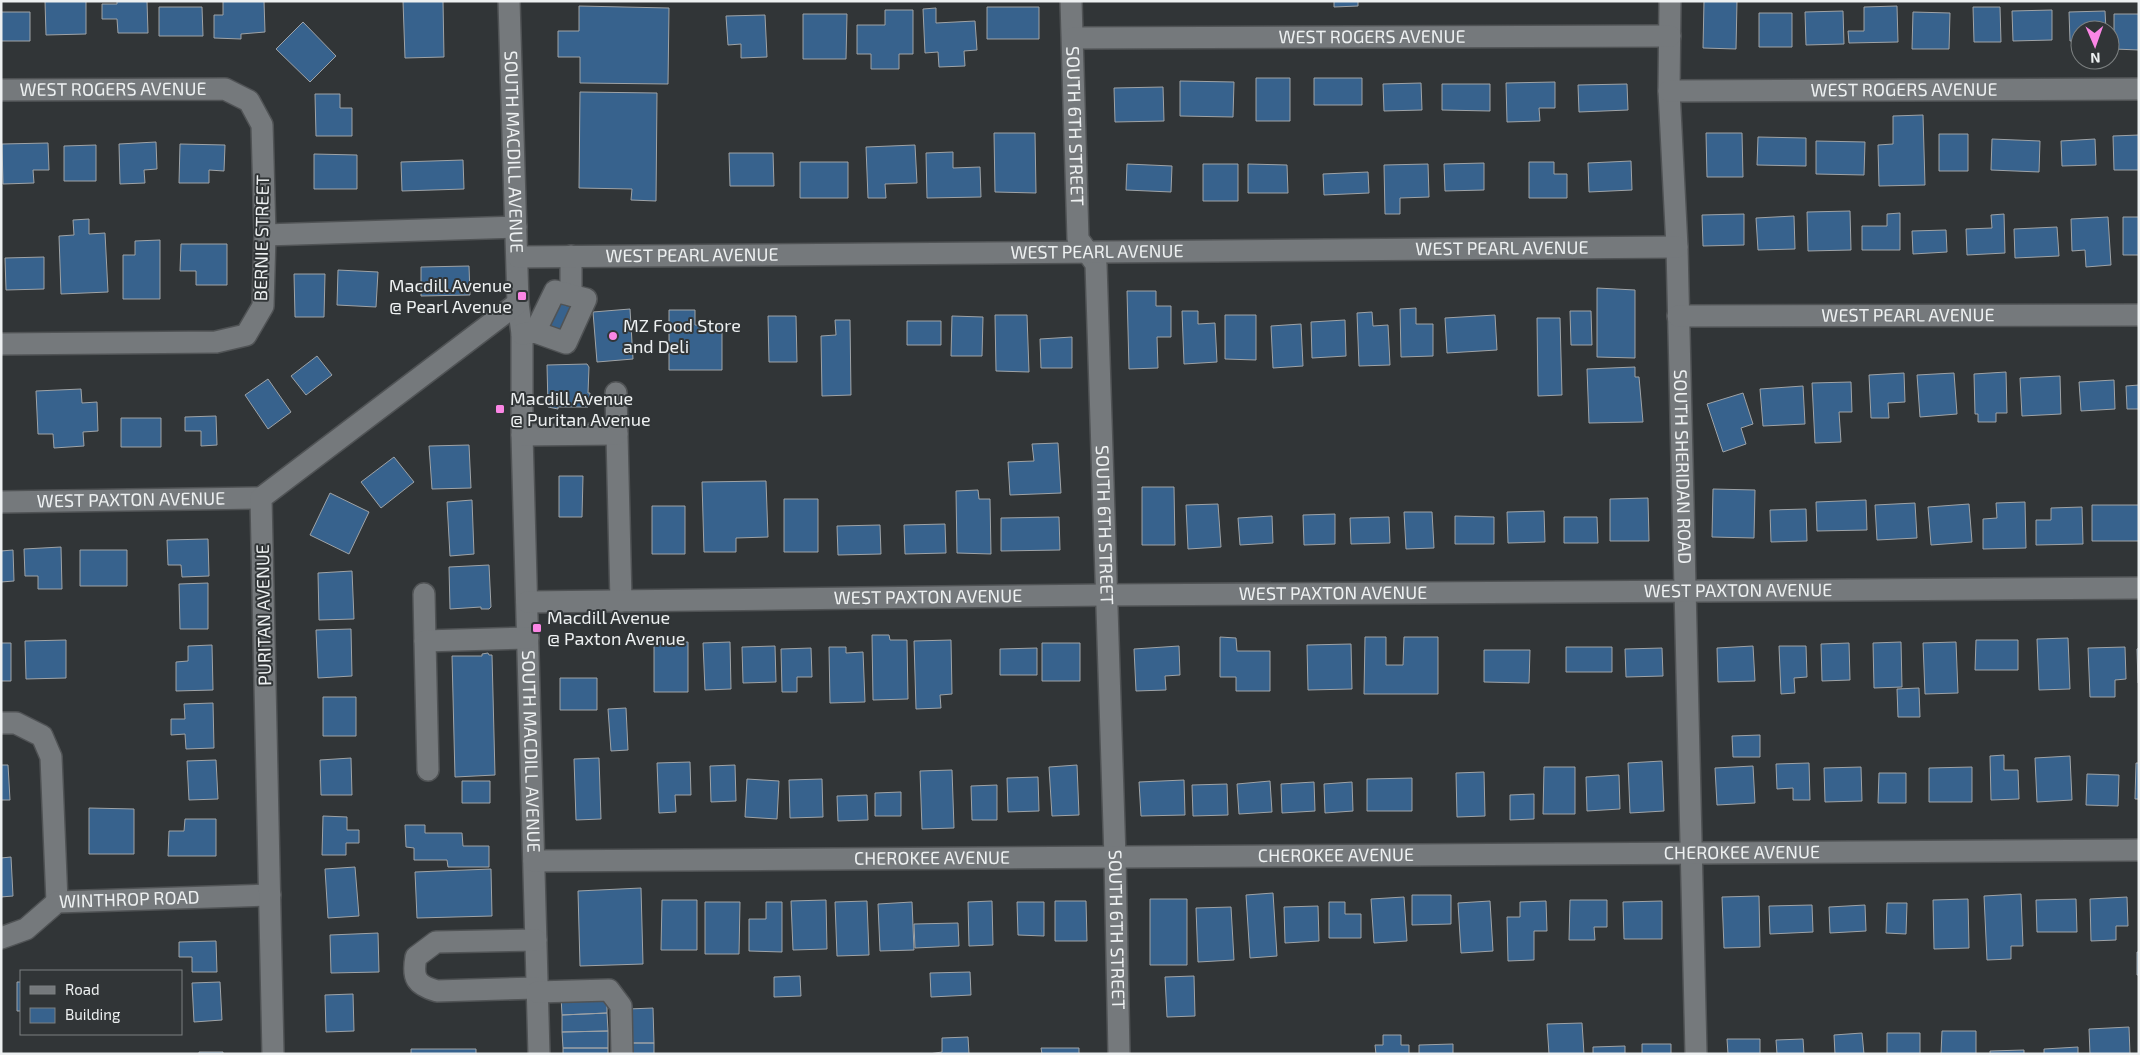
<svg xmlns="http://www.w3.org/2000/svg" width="2140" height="1055" viewBox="0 0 2140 1055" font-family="'Exo 2',sans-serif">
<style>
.building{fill:#37628d;stroke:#9fa3a6}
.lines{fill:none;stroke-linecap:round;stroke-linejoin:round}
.minor-casing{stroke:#505355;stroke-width:24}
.minor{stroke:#75797c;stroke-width:21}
.poi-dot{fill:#fb86e5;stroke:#313537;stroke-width:2}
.labels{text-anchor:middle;stroke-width:4;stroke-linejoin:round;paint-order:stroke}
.street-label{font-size:18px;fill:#edf0f1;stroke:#313537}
.poi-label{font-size:18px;fill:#edf0f1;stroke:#313537;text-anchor:start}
</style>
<rect width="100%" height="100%" fill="#313537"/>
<path class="building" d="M45,1H86V34L46,35Z
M117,1H147L148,33H118L117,19H102V4H117Z
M223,1H264L265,32L241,34V39L214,38V15H223Z
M403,1H443L444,57L405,58Z
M1334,1H1358V6L1334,7Z
M1704,1H1737L1736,49L1703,48Z
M579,6L669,8L668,84L580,83V57H558V31H579Z
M1897,6L1898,42L1849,43L1848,31H1864V7Z
M159,7H202L203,36H159Z
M987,7H1039V39H987Z
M1973,7H2000L2001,42H1974Z
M936,8V23L975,21L977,50L964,51L965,66L939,67L938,52L925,53L923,9Z
M885,10H913V54H899V69H871V54H857V25H885Z
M2052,10V40L2013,41L2012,11Z
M1843,11L1844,44L1806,45L1805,12Z
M2105,11L2106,30H2080V41H2070L2069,12Z
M1,12H30V41H1Z
M1913,12L1950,13L1949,49H1912Z
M1759,13H1792V47H1759Z
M803,14H847L846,59H803Z
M2114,14H2139V50L2114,49Z
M765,15L767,57L741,58V44L728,45L726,16Z
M303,22L336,56L310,82L276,49Z
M1256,78H1290V121H1256Z
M1314,78H1362V105H1314Z
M1180,81L1234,82L1233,117L1180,116Z
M1555,82V108H1539L1540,121L1507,122L1506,83Z
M1421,83L1422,110L1384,111L1383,84Z
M1442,84H1490V111L1442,110Z
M1627,84L1628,110L1579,112L1578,85Z
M1163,87L1164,121L1115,122L1114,88Z
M580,92L657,93L656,201L631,200L632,189L579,188Z
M315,94H340V108H352V136H316Z
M1923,115L1925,185L1879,186L1878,145L1893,144V116Z
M994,133H1035L1036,193L995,192Z
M1706,133H1742L1743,177H1707Z
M1939,134H1968V171H1939Z
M2139,135V170H2114L2113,136Z
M1758,137L1806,138V166L1757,165Z
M1992,139L2040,141L2039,172L1991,170Z
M2095,139L2096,165L2062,166L2061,141Z
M1816,141L1865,142L1864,175L1816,174Z
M156,142L157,169L144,170L145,183L120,184L119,144Z
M48,143L49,170H33L34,183L3,184L2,144Z
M180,144L225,145L224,171L209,170V183H179Z
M96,145V181H64V146Z
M915,145L917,183L885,184L886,198H868L866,147Z
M953,152V168L980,167L981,197L927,198L926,153Z
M729,153H773L774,186H730Z
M314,154L357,155V189H314Z
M463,160L464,189L402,191L401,162Z
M1631,161L1632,190L1589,192L1588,163Z
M800,162H848V198H800Z
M1529,162H1554V174H1567V198H1529Z
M1484,163V190L1445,191L1444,164Z
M1127,164L1172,166L1171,192L1126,190Z
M1203,164H1238V201H1203Z
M1248,164L1287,165L1288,193H1248Z
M1428,164L1429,197L1400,198V214H1385L1384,165Z
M1368,172L1369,193L1324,195L1323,174Z
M1850,211L1851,250L1808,251L1807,212Z
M1900,213V250H1862V226H1887V214Z
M1744,214V245L1703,246L1702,215Z
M2004,214L2005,253L1967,255L1966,229L1992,228L1991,215Z
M1794,216L1795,249L1758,250L1756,218Z
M2108,217L2111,265L2086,267L2085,250L2072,251L2071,219Z
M2123,217H2139V255H2123Z
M89,219V234L105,233L108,292L61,294L59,236L74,235L73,220Z
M2057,227L2059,256L2015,258L2014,229Z
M1946,230L1947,252L1913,254L1912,231Z
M160,240V299H123V255H135V241Z
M181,244H227V285H196V271H180Z
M44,257V289L6,290L5,258Z
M469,266L470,295L421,296V267Z
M338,270L378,272L376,307L337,305Z
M294,274H325L324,317H295Z
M1597,288L1635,290V358L1597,357Z
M1127,291H1156V306H1171V337H1157L1158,368L1129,369Z
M560,295L579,305L565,333L546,324Z
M1416,308V324H1433V356L1401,357L1400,309Z
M630,309L633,359L597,362L593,312Z
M669,310H695V325H722V370H669Z
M1182,311H1198V324L1215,323L1217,362L1184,364Z
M1570,311H1591L1592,345H1571Z
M1372,312L1373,326L1388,325L1390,365L1359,366L1357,313Z
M995,315H1027L1029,372L996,371Z
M1225,315H1256V360L1225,359Z
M1495,315L1497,350L1447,353L1445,318Z
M768,316H796L797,362H769Z
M952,316L983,317L982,356H951Z
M1537,318H1560L1562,395L1538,396Z
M835,320H850L851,395L822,396L821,336L836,335Z
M1345,320L1346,356L1312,358L1311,322Z
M907,321H941V345H907Z
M1301,324L1303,366L1273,368L1271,326Z
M1072,337V368H1041L1040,339Z
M317,356L332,375L306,395L291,376Z
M587,364L589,367L588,393H590L588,407H558V409L548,407L547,365Z
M1635,367V377H1639L1643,422L1589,423L1587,369Z
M2006,372L2007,413H1996V422H1978V414H1975L1974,374Z
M1904,373L1905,402L1888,403L1889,418H1871L1869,375Z
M1954,373L1957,414L1920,417L1917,375Z
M2060,376L2061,414L2022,416L2020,378Z
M268,379L291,412L268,429L245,395Z
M2114,380L2115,409L2081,411L2079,382Z
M1851,382L1852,412H1839L1841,442L1815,443L1812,383Z
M2139,385V409H2127L2126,386Z
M1803,386L1805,424L1763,426L1760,389Z
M81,389L82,403L97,402L98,431L83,432L84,446L54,448L53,434H38L36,391Z
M1743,393L1753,424L1741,428L1746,444L1723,452L1707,404Z
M216,416L217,445L201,446V431H185V417Z
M121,418H161V447H121Z
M1058,443L1061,493L1010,495L1008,462L1034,461L1032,444Z
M469,445L471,488L432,489L429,446Z
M394,457L414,482L381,508L361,482Z
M559,476H583L582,517H559Z
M766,481L768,537L736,538V552H704L702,482Z
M1142,487H1174L1175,545H1142Z
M1713,489L1755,490L1754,538L1712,537Z
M978,490L979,499H990L991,554L957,553L956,491Z
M330,493L369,512L349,554L310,535Z
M1648,498L1649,541H1610V499Z
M784,499H818V552H784Z
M472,500L474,554L450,556L447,502Z
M1866,500L1867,530L1817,531L1816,502Z
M2025,502L2026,548L1983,549V519L1997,518L1996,503Z
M1915,503L1917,538L1877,540L1875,505Z
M1218,504L1221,547L1188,549L1186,505Z
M1969,504L1972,542L1931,545L1928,507Z
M2092,505H2139V541H2092Z
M652,506H685V554H652Z
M2082,507L2083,544L2036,545V520H2051V508Z
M1806,509L1807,541L1771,542L1770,510Z
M1544,511L1545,542L1508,543L1507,512Z
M1404,512H1432L1434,548L1406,549Z
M1335,514V544L1304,545L1303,515Z
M1272,516L1273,543L1240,545L1238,518Z
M1455,516L1494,517V544H1455Z
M1059,517L1060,550L1001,551V518Z
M1389,517L1390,543L1351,544L1350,518Z
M1564,517H1597L1598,543H1564Z
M945,524L946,553L905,554L904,525Z
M880,525L881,554L838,555L837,526Z
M208,539L209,576L182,577L181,565H168L167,540Z
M61,547L62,589H38V576H25L24,549Z
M13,550L14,581L1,582V551Z
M80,550H127V586H80Z
M489,565L491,607L489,609H481V607L450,609L449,567Z
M352,571L354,619L319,620L318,573Z
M208,583V629H180L179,584Z
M351,629L352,676L318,678L316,630Z
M872,635H889L890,640H907L908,699L873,700Z
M1220,637L1236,638L1237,651H1270V691H1236V677H1220Z
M1365,637H1386V665H1403L1404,637H1438V694H1364Z
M2068,638L2070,689L2039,690L2037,639Z
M66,640V678L26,679L25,641Z
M951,640L952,694L940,695L941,708L916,709L914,641Z
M1976,640H2018V670H1975Z
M654,642H688V692H654Z
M730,642L731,689L705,690L703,643Z
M1901,642L1902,687L1874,688L1873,643Z
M1956,642L1958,693L1925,694L1923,643Z
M1,643H11V681H1Z
M1042,643H1080V681H1042Z
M1849,643L1850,680L1822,681L1821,644Z
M1351,644L1352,689L1308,690L1307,645Z
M212,645L213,690L176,691V662L188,661V646Z
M775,646L776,682L743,683L742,647Z
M1179,646L1180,675L1165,676L1166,690L1136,691L1134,649Z
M1753,646L1755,681L1718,682L1717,648Z
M1779,646H1806L1807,677L1794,678L1795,693L1781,694Z
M829,647H846V653L863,652L865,702L830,703Z
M1566,647H1612V672H1566Z
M2125,647L2126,679L2115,680V697H2090L2088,648Z
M811,648L812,677H797V692H782L781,649Z
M1037,648V675H1000V649Z
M1662,648L1663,676L1626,677L1625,649Z
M2139,648V683H2138L2137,649Z
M1484,650H1530L1529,683L1484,682Z
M488,653L489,655H492L495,775L455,777L452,656H482V654Z
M560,678H597V710H560Z
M1919,688L1920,717H1898L1897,689Z
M323,697H356V736H323Z
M213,703L214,748L186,749L185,734L171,735V719H185L184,704Z
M626,708L628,750L611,751L608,709Z
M1760,735V757H1733L1732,736Z
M2004,755V770H2018L2019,799L1991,800L1990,756Z
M2070,756L2072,800L2037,802L2035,758Z
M351,758L352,795H321L320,760Z
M599,758L601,819L576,820L574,759Z
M216,760L218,799L189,800L187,761Z
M1662,761L1664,811L1630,813L1628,763Z
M690,762L691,795H675L676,812L659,813L657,763Z
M1809,763L1810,800H1793V788L1777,789L1776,764Z
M2136,763H2139V799H2135Z
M1,765H8L10,800H1Z
M735,765L736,801L711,802L710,766Z
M1077,765L1079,815L1052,816L1049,767Z
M1753,766L1755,803L1717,805L1715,768Z
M1544,767H1575V814H1543Z
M1861,767L1862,801L1825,802L1824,768Z
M1972,767V802H1929V768Z
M952,770L954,828L922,829L920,771Z
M1484,772L1485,816L1457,817L1456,773Z
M1879,773H1906V803H1878Z
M2087,774L2119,775L2118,806L2086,805Z
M1619,775L1620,809L1587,811L1586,777Z
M1038,777L1039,811L1008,812L1007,778Z
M1412,778V811H1367V779Z
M747,779L779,781L777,819L745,817Z
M822,779L823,817L790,818L789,780Z
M1184,780L1185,815L1141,816L1139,782Z
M462,781H490V803H462Z
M1270,781L1272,812L1239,814L1237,784Z
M1314,782L1315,811L1282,813L1281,784Z
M1352,782L1353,811L1325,813L1324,784Z
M1227,784L1228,815L1193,816L1192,785Z
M997,785V820H972L971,786Z
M901,792V816H875V793Z
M1534,794V819L1510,820V795Z
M867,795L868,820L838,821L837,796Z
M89,808L134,809V854H89Z
M323,816L347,817V830H359V843H346V855H322Z
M185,819H216V856H168L169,831H184Z
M405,825H425V833H462L463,846H489V867H448L447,860H414V848L406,847Z
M11,857L13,896L1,897V858Z
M355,867L359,916L328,918L325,869Z
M491,869L492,916L417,918L415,872Z
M641,888L643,964L580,966L578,891Z
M1273,893L1277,956L1250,958L1246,895Z
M2021,894L2023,946H2011V959L1987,960L1984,896Z
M1412,895H1451V924L1412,925Z
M1759,896L1760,947L1724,948L1722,897Z
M1404,897L1407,941L1374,943L1371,899Z
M2127,897L2128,926H2116V940L2091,941L2090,899Z
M1150,899H1187V965H1150Z
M1968,899L1969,948L1934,949L1933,900Z
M2076,899L2077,932H2037L2036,900Z
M662,900H697V950H661Z
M826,900L827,949L793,950L791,901Z
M1570,900H1607V927H1594L1595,940H1569Z
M867,901L869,955L837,956L835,902Z
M992,901L993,945L969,946L968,902Z
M1055,901H1086L1087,941H1055Z
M1490,901L1493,951L1461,953L1458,903Z
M1546,901L1547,931H1534V960L1508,961L1507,917H1520V902Z
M1662,901V939H1624L1623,902Z
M705,902H740L739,954H705Z
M766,902H782V952L749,951V919H766Z
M912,902L914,950L880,951L878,904Z
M1017,902H1044V936L1018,935Z
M1329,902H1345V914H1361V938H1329Z
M1887,903H1907L1906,934L1886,933Z
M1812,905L1813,932L1770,934L1769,906Z
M1865,905L1866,931L1830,933L1829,907Z
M1318,906L1319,941L1285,943L1284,907Z
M1231,907L1234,960L1198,962L1196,908Z
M958,923L959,946L915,948L914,924Z
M378,933L379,972L331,973L330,935Z
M216,941L217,972H192V957H179V942Z
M2137,952H2139V975H2137Z
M970,972L971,995L931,997L930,973Z
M800,976L801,996L774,997V977Z
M1194,976L1195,1016L1167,1017L1165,977Z
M17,982H21V1011H17Z
M220,982L222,1020L194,1022L192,983Z
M353,994L354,1031L326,1032L325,995Z
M607,995V1013L562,1015L561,996Z
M653,1008L654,1043H629L628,1009Z
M607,1013L608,1031L562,1032V1015Z
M1582,1023L1584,1054H1549L1547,1024Z
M2129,1027L2130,1054H2090L2089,1029Z
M608,1031V1048H563L562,1032Z
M1942,1031H1976V1054H1941Z
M1862,1033L1864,1054H1835L1834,1035Z
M1887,1033H1920V1054H1887Z
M1383,1035H1401V1045H1409V1054H1376L1375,1045H1383Z
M968,1037L969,1054H929L942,1052V1038Z
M1727,1039H1760V1054H1728Z
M1803,1039L1804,1054H1777L1776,1040Z
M629,1043H654V1054H629Z
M1453,1044V1054H1419V1045Z
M1642,1044H1671V1054H1642Z
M1625,1046V1054H1593V1047Z
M2078,1047V1054H2044V1049Z
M563,1048H608V1054H563Z
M1041,1048H1079V1054H1042Z
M411,1049H476V1054H411Z
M2024,1050V1054H1990V1051Z
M199,1052H223V1054H199Z"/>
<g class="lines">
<defs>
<g id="minor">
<path id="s1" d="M509,1L518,303L522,334V435L539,1054"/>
<path id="s2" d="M1071,1L1078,239L1096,264L1115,858L1119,1054"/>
<path id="s3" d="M1670,1L1669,91L1677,247L1696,1054"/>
<path id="s4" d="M1073,38L1670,36"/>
<path id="s5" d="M1,90L225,89L249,101L262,125L265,235L263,306L246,335L216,342L1,344"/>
<path id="s6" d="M1669,91L2139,89"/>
<path d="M265,235L516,227"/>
<path d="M571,256V295"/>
<path id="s7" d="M518,257L1677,247"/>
<path id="s8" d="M1678,316L2139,315"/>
<path d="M522,334L535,332L566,343L586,299L555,291L535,332"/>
<path d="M616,393L621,601"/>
<path d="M522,435L617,434"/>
<path id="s9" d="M1,502L261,498"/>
<path d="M424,594L425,641"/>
<path id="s10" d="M527,602L1106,595L2139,588"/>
<path d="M1,723H16L42,736L51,757L57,902"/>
<path d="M428,770L425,641L528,638"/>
<path id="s11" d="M534,861L2139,850"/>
<path id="s12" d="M1,938L26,929L57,902L270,895"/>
<path d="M536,940L436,942L416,957C412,978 416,985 437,991L537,988"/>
<path d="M537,992L609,990L621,1006L622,1054"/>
<path d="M273,1054L261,498L518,303"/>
</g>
</defs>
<use href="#minor" class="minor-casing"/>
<use href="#minor" class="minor"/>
</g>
<g class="poi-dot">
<rect x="517" y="291" width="10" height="10" rx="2.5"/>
<circle cx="613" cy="336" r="5"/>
<rect x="495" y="404" width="10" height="10" rx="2.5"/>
<rect x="532" y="623" width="10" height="10" rx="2.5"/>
</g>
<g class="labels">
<g class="street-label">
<text dy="6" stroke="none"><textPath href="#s4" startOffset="299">WEST ROGERS AVENUE</textPath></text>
<text dy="6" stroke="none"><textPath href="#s5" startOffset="112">WEST ROGERS AVENUE</textPath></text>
<text dy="6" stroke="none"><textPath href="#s6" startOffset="235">WEST ROGERS AVENUE</textPath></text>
<text dy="6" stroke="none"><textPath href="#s2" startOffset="125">SOUTH 6TH STREET</textPath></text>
<text dy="6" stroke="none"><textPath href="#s1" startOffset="151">SOUTH MACDILL AVENUE</textPath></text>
<text transform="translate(262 238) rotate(-89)" y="6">BERNIE STREET</text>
<text dy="6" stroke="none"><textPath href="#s7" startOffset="984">WEST PEARL AVENUE</textPath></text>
<text dy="6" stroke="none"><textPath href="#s7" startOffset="579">WEST PEARL AVENUE</textPath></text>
<text dy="6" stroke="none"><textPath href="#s7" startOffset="174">WEST PEARL AVENUE</textPath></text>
<text dy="6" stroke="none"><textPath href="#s8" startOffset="230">WEST PEARL AVENUE</textPath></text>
<text dy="6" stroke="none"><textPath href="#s3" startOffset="466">SOUTH SHERIDAN ROAD</textPath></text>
<text dy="6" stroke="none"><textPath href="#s9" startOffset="130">WEST PAXTON AVENUE</textPath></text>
<text dy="6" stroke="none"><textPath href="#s2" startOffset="530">SOUTH 6TH STREET</textPath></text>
<text dy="6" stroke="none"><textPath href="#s10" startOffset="1211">WEST PAXTON AVENUE</textPath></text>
<text dy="6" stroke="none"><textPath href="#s10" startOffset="806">WEST PAXTON AVENUE</textPath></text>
<text dy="6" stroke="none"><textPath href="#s10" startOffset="401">WEST PAXTON AVENUE</textPath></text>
<text transform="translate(264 615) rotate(-91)" y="6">PURITAN AVENUE</text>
<text dy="6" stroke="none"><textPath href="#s1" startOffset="751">SOUTH MACDILL AVENUE</textPath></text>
<text dy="6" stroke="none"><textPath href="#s11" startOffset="1208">CHEROKEE AVENUE</textPath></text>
<text dy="6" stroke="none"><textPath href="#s11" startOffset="802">CHEROKEE AVENUE</textPath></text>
<text dy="6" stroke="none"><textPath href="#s11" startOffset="398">CHEROKEE AVENUE</textPath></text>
<text dy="6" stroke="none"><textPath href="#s12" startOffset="140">WINTHROP ROAD</textPath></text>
<text dy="6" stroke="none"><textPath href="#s2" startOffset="935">SOUTH 6TH STREET</textPath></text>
</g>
<g class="poi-label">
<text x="512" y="292" text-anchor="end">Macdill Avenue<tspan x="512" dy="21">@ Pearl Avenue</tspan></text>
<text x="623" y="332">MZ Food Store<tspan x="623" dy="21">and Deli</tspan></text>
<text x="510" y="405">Macdill Avenue<tspan x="510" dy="21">@ Puritan Avenue</tspan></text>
<text x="547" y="624">Macdill Avenue<tspan x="547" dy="21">@ Paxton Avenue</tspan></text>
</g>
</g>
<rect width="2140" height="1055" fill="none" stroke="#edf0f1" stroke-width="5"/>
<rect x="20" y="970" width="162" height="65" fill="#313537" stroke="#7c8081"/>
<rect x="30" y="986" width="25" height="8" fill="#75797c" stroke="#7c8081"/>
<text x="65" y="995" font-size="15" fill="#edf0f1">Road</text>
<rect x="30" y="1008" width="25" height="15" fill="#37628d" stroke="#7c8081"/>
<text x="65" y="1020" font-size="15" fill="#edf0f1">Building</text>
<g transform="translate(2095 45) rotate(178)"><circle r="24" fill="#313537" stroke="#7c8081"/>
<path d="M0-4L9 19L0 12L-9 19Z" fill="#fb86e5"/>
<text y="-8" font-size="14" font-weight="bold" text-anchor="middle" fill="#edf0f1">N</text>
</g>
</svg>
